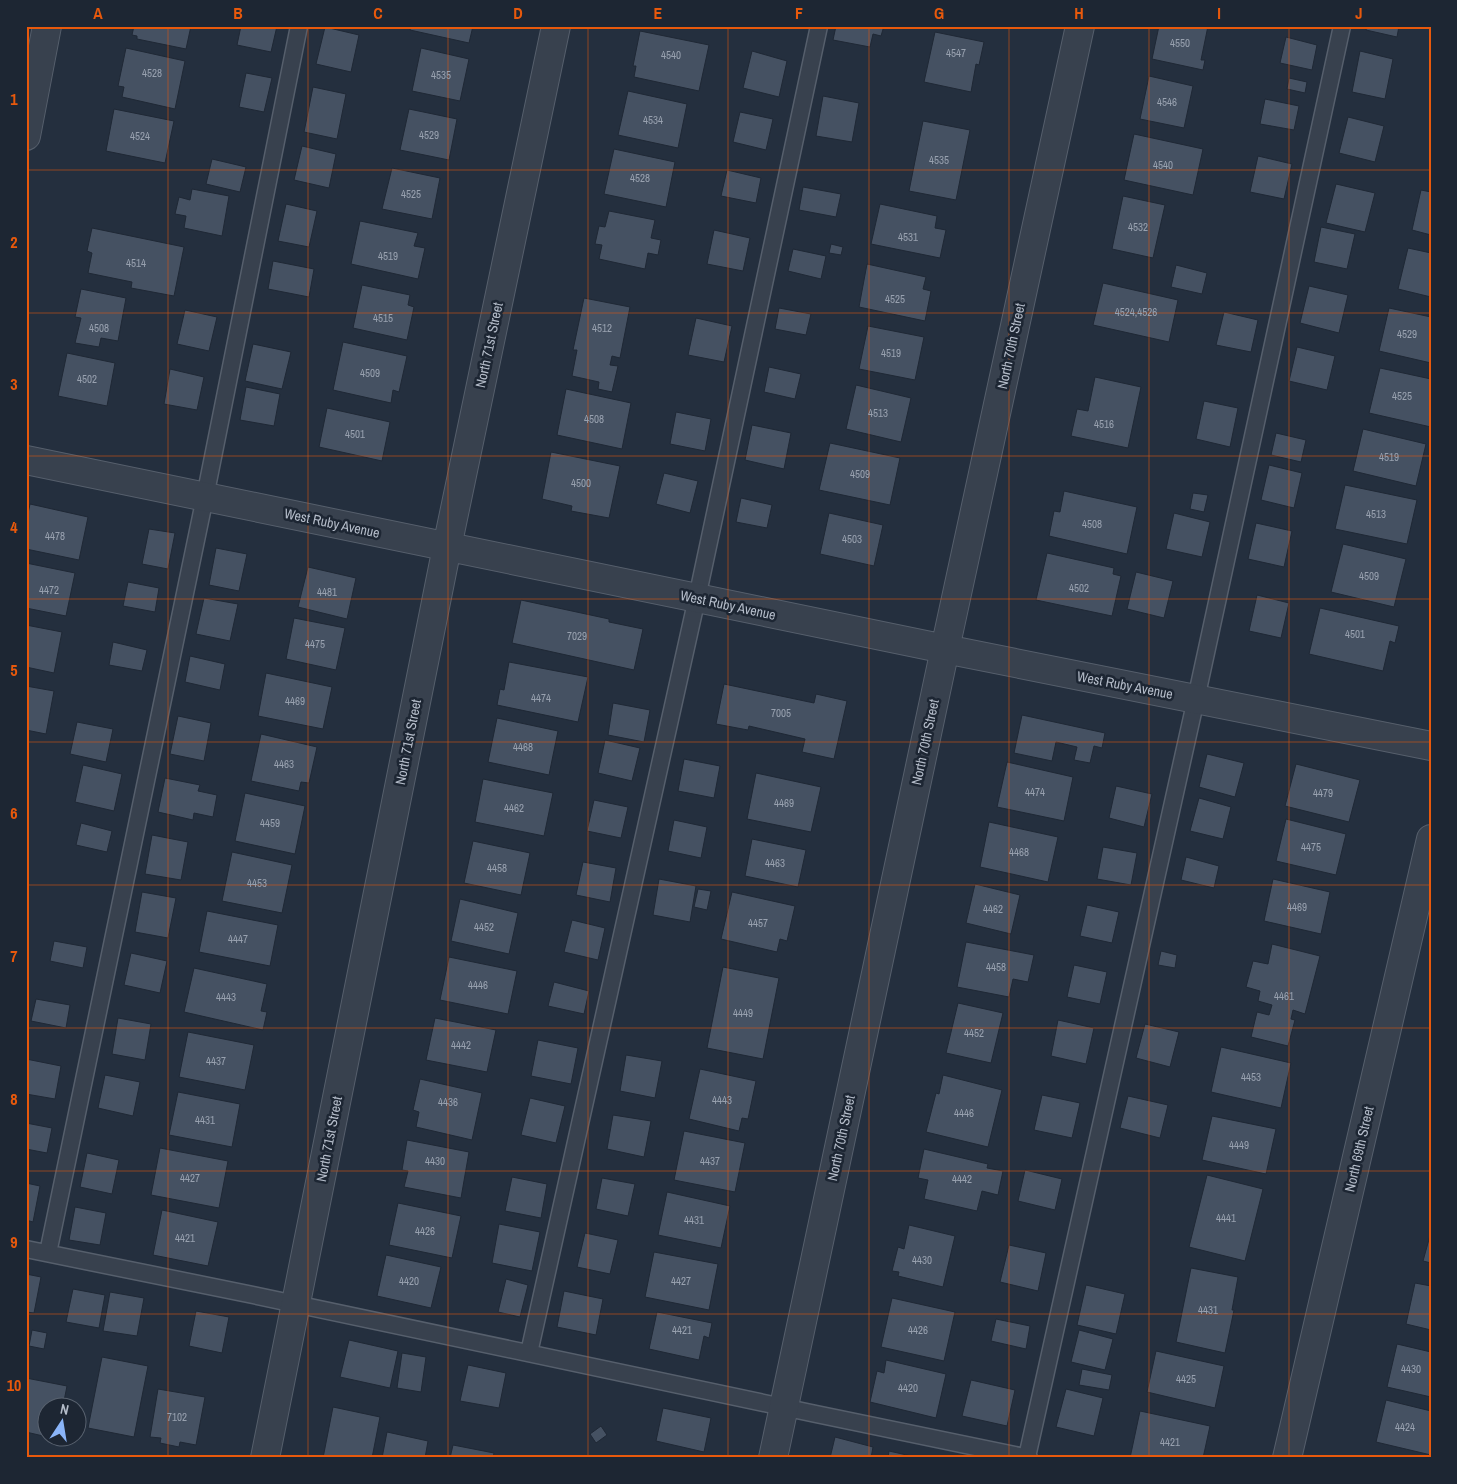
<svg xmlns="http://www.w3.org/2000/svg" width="1457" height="1484" viewBox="0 0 1457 1484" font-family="'Archivo Narrow',sans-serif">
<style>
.building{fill:#455162;stroke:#1f2835}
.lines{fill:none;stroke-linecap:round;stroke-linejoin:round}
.lane-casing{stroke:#565f6c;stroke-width:19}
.street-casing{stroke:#565f6c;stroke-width:30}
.lane{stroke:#38414e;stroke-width:16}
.street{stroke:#38414e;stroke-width:28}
.grid{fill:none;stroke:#e8590c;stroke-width:1;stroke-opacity:0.55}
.labels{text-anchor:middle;stroke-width:5;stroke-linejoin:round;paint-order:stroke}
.number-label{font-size:11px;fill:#98a1af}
.street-label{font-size:14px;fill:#b4bcc9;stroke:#1d2633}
.neatline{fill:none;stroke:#e8590c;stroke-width:2}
.grid-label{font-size:16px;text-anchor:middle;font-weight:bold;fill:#e8590c}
</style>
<rect width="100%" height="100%" fill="#242f3e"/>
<path class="building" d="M134,26H191L186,49L137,39V36L132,35Z
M241,26H277L271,52L237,45Z
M411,26H473L469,43L410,30Z
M836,26H884L881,36L873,34L870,47L833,40Z
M1159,26H1208L1201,60H1205L1203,70L1152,59Z
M1367,26H1399L1397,37L1366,30Z
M325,27L359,35L351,72L316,64Z
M640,31L709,45L699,91L634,77L636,66H633Z
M935,32L984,42L979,65L976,64L971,92L924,82Z
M1286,37L1317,45L1312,70L1280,63Z
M126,48L185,61L175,109L122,97L124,87L118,86Z
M421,48L469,59L460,101L412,91Z
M752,51L787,61L779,97L743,88Z
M1360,51L1393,59L1385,99L1352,92Z
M246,73L272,78L264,112L239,107Z
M1149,76L1193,86L1184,128L1140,119Z
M1289,78L1307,82L1305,93L1287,89Z
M313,87L346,94L337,139L304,132Z
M628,91L687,104L678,148L618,135Z
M823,96L859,103L852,142L816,136Z
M1265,99L1299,106L1294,130L1260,124Z
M114,109L174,121L165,163L106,151Z
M409,109L457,119L449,160L400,150Z
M740,112L773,119L766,150L733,142Z
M1348,117L1384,126L1375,162L1339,153Z
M923,121L970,130L956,200L909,191Z
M1134,134L1203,149L1193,195L1124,180Z
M302,146L336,154L329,188L294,180Z
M614,149L675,162L666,207L604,194Z
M1258,156L1292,164L1284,199L1250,192Z
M212,159L246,167L240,192L206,184Z
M392,168L440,178L432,219L382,209Z
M727,170L761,178L756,203L721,196Z
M1336,184L1375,193L1365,232L1326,223Z
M803,187L841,194L836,217L799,210Z
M192,189L229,196L222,236L184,228L186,216L175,214L179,197L190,200Z
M1421,190L1431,192V235L1412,230Z
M1123,196L1165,205L1153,258L1112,249Z
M286,204L317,211L309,247L278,241Z
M880,204L937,216L935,228L946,230L940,258L871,244Z
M609,211L655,220L651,238L661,240L658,255L648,253L645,269L599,259L602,245L595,244L599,226L605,227Z
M360,221L418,233L414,246L425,248L418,279L351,264Z
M1321,227L1355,234L1347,269L1314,262Z
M92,228L184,247L174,296L131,288L132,282L88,273L92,253L87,251Z
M714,230L750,238L743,271L707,264Z
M831,244L843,247L841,255L829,253Z
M1408,248L1431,253V297L1398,289Z
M793,249L826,256L821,279L788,271Z
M273,261L314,269L309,297L268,289Z
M867,264L926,277L923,289L931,291L925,321L859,307Z
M1176,265L1207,273L1202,294L1171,287Z
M1103,283L1178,300L1169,342L1093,325Z
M362,285L410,295L408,305L414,307L407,340L353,328Z
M1309,286L1348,295L1339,333L1300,323Z
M81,289L126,298L118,341L101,338L99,347L75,343L81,318L75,317Z
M584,298L630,307L620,358L612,356L610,365L618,366L612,392L598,389L599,382L572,376L577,350H573Z
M779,308L811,314L806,335L775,329Z
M1389,308L1431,317V363L1379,351Z
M185,310L217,317L209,351L177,344Z
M1224,312L1258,320L1251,352L1216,345Z
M696,318L732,326L724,362L688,355Z
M868,326L924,337L915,380L859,369Z
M343,342L407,356L399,392L393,390L391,403L333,390Z
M253,344L291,352L282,389L245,381Z
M1297,347L1335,356L1327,390L1289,381Z
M67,353L115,363L107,406L58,396Z
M769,367L801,374L795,399L764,392Z
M1380,368L1431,379V427L1369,413Z
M170,369L204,377L197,410L164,404Z
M1095,377L1141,387L1128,448L1071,436L1077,409L1088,411Z
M856,385L911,398L901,442L846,429Z
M246,387L280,394L274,426L240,420Z
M566,389L631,403L622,449L557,435Z
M1204,401L1238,408L1230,447L1196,439Z
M327,408L390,422L382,461L319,447Z
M676,412L711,419L705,451L670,444Z
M752,425L791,433L784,469L745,460Z
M1363,429L1426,444L1416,486L1353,471Z
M1276,433L1306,440L1301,462L1271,455Z
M830,443L900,458L890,505L819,490Z
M551,452L620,466L609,518L571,511L572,506L542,499Z
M1269,465L1302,473L1294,508L1261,500Z
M664,473L698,481L690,513L656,504Z
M1345,485L1417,500L1407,544L1335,529Z
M1064,491L1137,507L1127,554L1049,536L1054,511L1060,512Z
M1193,493L1208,495L1204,512L1190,509Z
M741,498L772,505L767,528L736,522Z
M30,504L88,517L79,560L26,549V523Z
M829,513L883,525L874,566L820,554Z
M1174,513L1210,522L1202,557L1166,549Z
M1256,523L1292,531L1284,567L1248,559Z
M149,529L175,533L168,569L142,564Z
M1343,544L1406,559L1394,607L1331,592Z
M216,548L247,554L239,591L209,585Z
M1047,553L1114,568L1113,574L1121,576L1112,616L1036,600Z
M26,563L75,573L66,616L26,608Z
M308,567L356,578L347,619L298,607Z
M1136,572L1173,581L1164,618L1127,609Z
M128,582L159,588L155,612L123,606Z
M1257,595L1289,603L1281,638L1249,631Z
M204,598L238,604L230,641L196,634Z
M521,600L609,619V622L643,629L634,670L512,643Z
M1320,608L1399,626L1395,643L1390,641L1383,671L1309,654Z
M294,618L345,628L336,670L286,659Z
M26,625L62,632L54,673L26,667Z
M113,642L147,650L142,671L109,665Z
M190,656L225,664L220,690L185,682Z
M509,662L588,677L578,722L497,705L500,689L504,690Z
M266,673L332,687L323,729L258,716Z
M724,684L814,703L816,694L847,701L834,759L802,752L805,739L749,726L748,730L716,724Z
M26,686L54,691L46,734L26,730Z
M613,703L650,710L644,742L608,735Z
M1022,715L1105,733L1102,748L1094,746L1090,763L1074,760L1077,747L1056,742L1052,761L1014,753Z
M178,716L211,723L204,761L170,754Z
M497,718L558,731L549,775L488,762Z
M77,722L113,729L106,762L70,754Z
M261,734L317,747L309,783L301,782L299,791L251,781Z
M605,740L640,748L632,781L598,773Z
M1207,754L1244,763L1235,797L1199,787Z
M684,759L720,766L714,798L678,791Z
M1007,762L1073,777L1064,821L997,807Z
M1296,764L1360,780L1349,822L1285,806Z
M83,765L122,774L114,811L75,802Z
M756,773L821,787L811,832L747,819Z
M165,778L200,785L198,791L217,795L213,817L194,813L193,820L158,812Z
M483,779L553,793L544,836L475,822Z
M1116,786L1152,794L1144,827L1109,818Z
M245,793L305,806L295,854L235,841Z
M1199,798L1231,807L1223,839L1190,831Z
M594,800L628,807L621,838L587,831Z
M1286,819L1346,834L1336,875L1276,861Z
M674,820L707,827L701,858L668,851Z
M989,822L1058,837L1048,882L980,867Z
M81,823L112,831L107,852L76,845Z
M152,835L188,842L181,880L145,874Z
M752,839L806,850L798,887L745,876Z
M473,841L530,853L521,895L464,883Z
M1103,847L1137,853L1131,885L1097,879Z
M232,852L292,865L282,913L222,901Z
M1186,857L1219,866L1214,888L1181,880Z
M583,862L616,868L610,902L576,895Z
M659,879L696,886L690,922L653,915Z
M1273,879L1330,892L1321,934L1264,921Z
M975,884L1020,895L1011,934L966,923Z
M698,889L711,891L707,910L694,907Z
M142,892L176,898L168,938L135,932Z
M732,892L795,906L787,941L780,939L777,952L721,939Z
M460,899L518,913L509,954L451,941Z
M1087,905L1119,912L1112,943L1080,936Z
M207,911L278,925L270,966L199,952Z
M572,920L605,928L598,960L564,952Z
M54,941L87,947L83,968L50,961Z
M966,942L1034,955L1028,982L1013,979L1009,997L957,987Z
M1272,944L1320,956L1305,1014L1293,1010L1291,1019L1295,1020L1288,1046L1251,1037L1257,1012L1269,1015L1272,1005L1258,1001L1260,991L1246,987L1253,961L1268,964Z
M1161,951L1177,955L1175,968L1158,965Z
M131,953L167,961L160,993L124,985Z
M449,957L517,971L508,1014L440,1000Z
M1074,965L1107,972L1100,1004L1067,997Z
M723,967L779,978L763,1059L707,1048Z
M194,968L267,984L261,1011L267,1012L263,1030L184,1012Z
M554,982L589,991L584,1014L548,1006Z
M36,999L70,1005L66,1028L31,1021Z
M958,1003L1003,1013L991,1063L946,1053Z
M118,1018L151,1024L145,1060L112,1054Z
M435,1018L496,1030L487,1072L426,1060Z
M1058,1020L1094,1028L1086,1064L1051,1056Z
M1145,1024L1179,1032L1170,1067L1136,1058Z
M188,1032L254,1045L245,1090L179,1077Z
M538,1040L578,1048L571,1084L531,1076Z
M1221,1047L1291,1063L1281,1108L1211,1092Z
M626,1055L662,1061L655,1098L620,1091Z
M26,1059L61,1066L55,1099L26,1094Z
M700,1069L756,1081L748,1119L742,1118L739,1131L689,1119Z
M105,1075L140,1082L133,1116L98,1108Z
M943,1075L1002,1090L988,1147L926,1132L936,1093L939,1094Z
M420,1079L482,1093L472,1140L416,1127L419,1112L413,1110Z
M178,1092L240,1104L232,1147L169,1135Z
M1042,1095L1080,1103L1072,1138L1034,1130Z
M1128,1096L1168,1105L1160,1138L1120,1128Z
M530,1098L565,1106L556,1143L521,1135Z
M613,1115L651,1121L644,1157L607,1149Z
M1212,1116L1276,1129L1266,1174L1202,1160Z
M26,1123L52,1128L47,1153L26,1149Z
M684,1131L745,1143L735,1192L674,1180Z
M407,1140L469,1152L461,1198L404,1187L408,1171L402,1170Z
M160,1148L228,1161L219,1208L151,1195Z
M924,1149L988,1164L987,1168L1003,1171L998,1195L982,1191L977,1211L924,1199L928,1180L918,1178Z
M87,1153L119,1160L112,1194L80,1187Z
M1025,1170L1062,1179L1055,1210L1018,1201Z
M1207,1175L1263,1189L1245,1261L1189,1247Z
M512,1177L547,1184L541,1218L505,1211Z
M602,1178L635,1184L628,1216L596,1209Z
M26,1183L40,1186L33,1222L26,1220Z
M667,1192L730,1206L721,1248L658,1235Z
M398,1203L461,1216L452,1258L389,1245Z
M75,1207L106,1213L100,1245L69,1240Z
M162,1210L218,1222L208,1266L153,1255Z
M499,1224L540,1232L532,1271L492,1263Z
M909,1225L955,1236L943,1287L898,1276L899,1272L892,1271L898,1247L904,1249Z
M1431,1232V1263L1423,1261Z
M585,1233L618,1240L610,1274L577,1267Z
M1009,1245L1046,1253L1038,1291L1000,1282Z
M654,1252L718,1264L709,1310L645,1297Z
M386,1255L441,1267L431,1308L377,1296Z
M1191,1268L1238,1277L1232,1310H1234L1225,1353L1176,1342Z
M26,1274L41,1277L34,1313L26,1312Z
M506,1279L528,1285L520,1317L498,1312Z
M1415,1283L1431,1286V1330L1406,1324Z
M1086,1285L1125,1294L1116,1334L1077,1325Z
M73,1289L105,1295L99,1328L66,1322Z
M564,1291L603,1299L596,1335L557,1327Z
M110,1292L144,1298L137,1336L103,1331Z
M892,1298L955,1312L944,1361L881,1347Z
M196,1311L229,1317L222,1353L189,1346Z
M657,1312L712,1323L709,1338L704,1336L699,1360L649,1349Z
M996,1319L1030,1326L1026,1349L991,1341Z
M32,1330L47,1333L44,1349L29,1346Z
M1079,1330L1113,1339L1105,1370L1071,1362Z
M349,1340L398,1351L390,1388L340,1377Z
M1397,1344L1431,1352V1397L1387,1387Z
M1156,1351L1224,1366L1215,1408L1147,1392Z
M402,1353L426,1357L421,1392L397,1388Z
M102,1357L148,1366L134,1437L88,1428Z
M886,1360L946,1374L936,1418L870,1402L877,1371L884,1373Z
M468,1365L506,1373L499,1408L460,1401Z
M1082,1369L1112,1375L1109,1390L1079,1385Z
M26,1378L67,1386L63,1406H48V1436H57L56,1439L26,1432Z
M971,1380L1015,1390L1007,1426L962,1416Z
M158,1389L205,1397L196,1445L180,1442L179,1447L160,1443L161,1438L150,1437Z
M1066,1389L1103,1398L1094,1436L1056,1427Z
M1386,1400L1431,1411V1455L1376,1442Z
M333,1407L380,1417L372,1458H323Z
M663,1408L711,1418L704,1452L656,1441Z
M1140,1411L1210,1426L1203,1458H1130Z
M601,1426L607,1435L596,1443L590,1434Z
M387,1432L428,1441L425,1458H382Z
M835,1437L873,1447L871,1458H830Z
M453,1445L494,1453L493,1458H450Z
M889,1451L920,1458H888Z"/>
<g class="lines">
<defs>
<path id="lane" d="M26,1249L253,1295L816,1414L1029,1458
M48,1253L205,497L299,26
M529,1353L697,598L819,26
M1027,1457L1196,699L1342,26"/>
<path id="street" d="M26,136L47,26
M26,460L945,649L1431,746
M265,1458L447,547L556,26
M773,1458L945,649L1080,26
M1287,1458L1431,839"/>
</defs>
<use href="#lane" class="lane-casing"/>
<use href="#street" class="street-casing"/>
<use href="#lane" class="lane"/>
<use href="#street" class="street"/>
</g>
<path class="grid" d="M168,26V1458M308,26V1458M448,26V1458M588,26V1458M728,26V1458M869,26V1458M1009,26V1458M1149,26V1458M1289,26V1458M26,170H1431M26,313H1431M26,456H1431M26,599H1431M26,742H1431M26,885H1431M26,1028H1431M26,1171H1431M26,1314H1431"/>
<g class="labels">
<g class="number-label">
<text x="1180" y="47">4550</text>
<text x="956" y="57">4547</text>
<text x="671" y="59">4540</text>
<text x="152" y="77">4528</text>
<text x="441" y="79">4535</text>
<text x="1167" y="106">4546</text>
<text x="653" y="124">4534</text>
<text x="429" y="139">4529</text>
<text x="140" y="140">4524</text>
<text x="939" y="164">4535</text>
<text x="1163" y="169">4540</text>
<text x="640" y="182">4528</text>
<text x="411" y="198">4525</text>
<text x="1138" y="231">4532</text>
<text x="908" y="241">4531</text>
<text x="388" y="260">4519</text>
<text x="136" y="267">4514</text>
<text x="895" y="303">4525</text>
<text x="1136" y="316">4524,4526</text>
<text x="383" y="322">4515</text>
<text x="99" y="332">4508</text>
<text x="602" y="332">4512</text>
<text x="1407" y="338">4529</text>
<text x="891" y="357">4519</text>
<text x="370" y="377">4509</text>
<text x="87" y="383">4502</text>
<text x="1402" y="400">4525</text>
<text x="878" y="417">4513</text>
<text x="594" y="423">4508</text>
<text x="1104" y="428">4516</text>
<text x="355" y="438">4501</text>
<text x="1389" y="461">4519</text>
<text x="860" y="478">4509</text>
<text x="581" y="487">4500</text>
<text x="1376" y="518">4513</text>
<text x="1092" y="528">4508</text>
<text x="55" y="540">4478</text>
<text x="852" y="543">4503</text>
<text x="1369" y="580">4509</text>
<text x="1079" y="592">4502</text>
<text x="49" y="594">4472</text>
<text x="327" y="596">4481</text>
<text x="1355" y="638">4501</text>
<text x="577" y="640">7029</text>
<text x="315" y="648">4475</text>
<text x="541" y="702">4474</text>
<text x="295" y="705">4469</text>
<text x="781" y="717">7005</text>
<text x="523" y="751">4468</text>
<text x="284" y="768">4463</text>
<text x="1035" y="796">4474</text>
<text x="1323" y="797">4479</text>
<text x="784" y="807">4469</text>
<text x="514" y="812">4462</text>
<text x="270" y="827">4459</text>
<text x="1311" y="851">4475</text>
<text x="1019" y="856">4468</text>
<text x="775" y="867">4463</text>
<text x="497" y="872">4458</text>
<text x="257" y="887">4453</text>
<text x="1297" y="911">4469</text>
<text x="993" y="913">4462</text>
<text x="758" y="927">4457</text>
<text x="484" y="931">4452</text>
<text x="238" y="943">4447</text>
<text x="996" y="971">4458</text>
<text x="478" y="989">4446</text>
<text x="1284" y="1000">4461</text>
<text x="226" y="1001">4443</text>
<text x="743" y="1017">4449</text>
<text x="974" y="1037">4452</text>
<text x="461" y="1049">4442</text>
<text x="216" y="1065">4437</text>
<text x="1251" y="1081">4453</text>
<text x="722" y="1104">4443</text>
<text x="448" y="1106">4436</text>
<text x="964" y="1117">4446</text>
<text x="205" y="1124">4431</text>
<text x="1239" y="1149">4449</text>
<text x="435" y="1165">4430</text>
<text x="710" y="1165">4437</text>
<text x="190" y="1182">4427</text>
<text x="962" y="1183">4442</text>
<text x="1226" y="1222">4441</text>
<text x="694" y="1224">4431</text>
<text x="425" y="1235">4426</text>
<text x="185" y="1242">4421</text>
<text x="922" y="1264">4430</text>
<text x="409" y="1285">4420</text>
<text x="681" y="1285">4427</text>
<text x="1208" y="1314">4431</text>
<text x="682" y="1334">4421</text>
<text x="918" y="1334">4426</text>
<text x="1411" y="1373">4430</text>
<text x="1186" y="1383">4425</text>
<text x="908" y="1392">4420</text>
<text x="177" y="1421">7102</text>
<text x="1405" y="1431">4424</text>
<text x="1170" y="1446">4421</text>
</g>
<g class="street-label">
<text transform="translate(489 345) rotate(-78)" y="5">North 71st Street</text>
<text transform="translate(1011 346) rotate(-78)" y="5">North 70th Street</text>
<text transform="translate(332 523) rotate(12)" y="5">West Ruby Avenue</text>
<text transform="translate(728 605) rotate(12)" y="5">West Ruby Avenue</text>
<text transform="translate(1125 685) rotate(11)" y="5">West Ruby Avenue</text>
<text transform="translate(408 742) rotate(-79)" y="5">North 71st Street</text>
<text transform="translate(925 742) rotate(-78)" y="5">North 70th Street</text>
<text transform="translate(841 1138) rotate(-78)" y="5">North 70th Street</text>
<text transform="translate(329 1139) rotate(-79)" y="5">North 71st Street</text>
<text transform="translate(1359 1149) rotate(-77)" y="5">North 69th Street</text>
</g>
</g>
<rect width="1457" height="1484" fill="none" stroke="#1d2633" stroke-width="55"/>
<g transform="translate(62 1422) rotate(12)"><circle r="24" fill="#1d2633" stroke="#59626f"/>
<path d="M0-4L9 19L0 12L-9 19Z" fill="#8ab4f8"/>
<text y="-8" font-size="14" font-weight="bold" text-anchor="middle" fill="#b4bcc9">N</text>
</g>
<rect x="28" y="28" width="1402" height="1428" class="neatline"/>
<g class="grid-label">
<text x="98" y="19">A</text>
<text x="238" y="19">B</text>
<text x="378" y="19">C</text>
<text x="518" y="19">D</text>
<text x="658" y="19">E</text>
<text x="799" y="19">F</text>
<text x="939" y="19">G</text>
<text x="1079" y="19">H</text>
<text x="1219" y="19">I</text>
<text x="1359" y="19">J</text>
<text x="14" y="105">1</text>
<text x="14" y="248">2</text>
<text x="14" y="390">3</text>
<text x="14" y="533">4</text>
<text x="14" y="676">5</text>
<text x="14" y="819">6</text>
<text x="14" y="962">7</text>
<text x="14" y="1105">8</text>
<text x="14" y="1248">9</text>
<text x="14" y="1391">10</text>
</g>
</svg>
